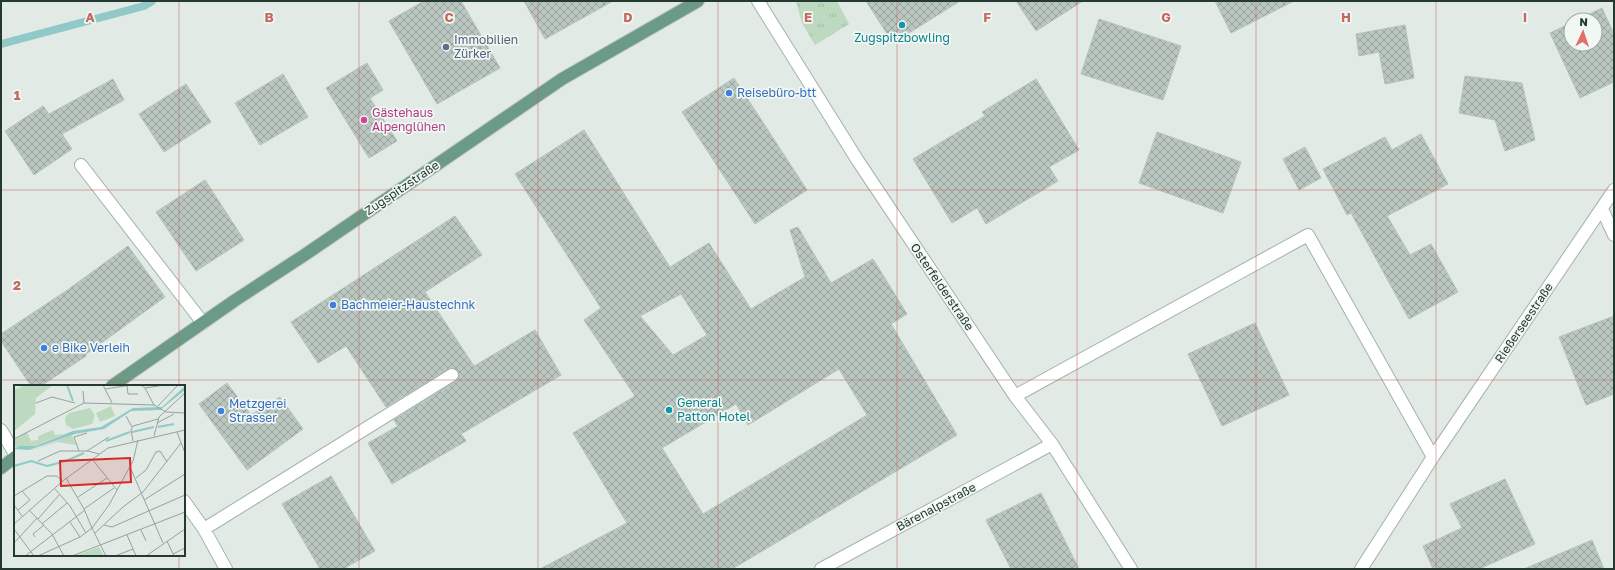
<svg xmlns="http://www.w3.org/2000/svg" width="1615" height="570" viewBox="0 0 1615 570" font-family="'Golos Text',sans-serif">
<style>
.grass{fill:url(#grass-tufts)}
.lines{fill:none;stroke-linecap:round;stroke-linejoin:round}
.stream{stroke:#90c9c7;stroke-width:8}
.building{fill:url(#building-cross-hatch);stroke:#b5c3ba;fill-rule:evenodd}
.minor-casing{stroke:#a5b1ab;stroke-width:14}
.major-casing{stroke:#bdc4c1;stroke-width:14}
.minor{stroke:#fff;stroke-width:12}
.major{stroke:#6b9a86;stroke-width:12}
.grid{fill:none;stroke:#c5685f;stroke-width:1;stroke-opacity:0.55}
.culture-dot{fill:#0f9aa8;stroke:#f1f7f3;stroke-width:1.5}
.service-dot{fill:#5c6f8a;stroke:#f1f7f3;stroke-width:1.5}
.shop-dot{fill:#3f7fe0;stroke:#f1f7f3;stroke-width:1.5}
.hotel-dot{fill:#d1479c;stroke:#f1f7f3;stroke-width:1.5}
.labels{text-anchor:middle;stroke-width:3.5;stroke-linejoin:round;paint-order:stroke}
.culture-label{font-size:12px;fill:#0d838f;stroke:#f1f7f3}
.service-label{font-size:12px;fill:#4e5e75;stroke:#f1f7f3;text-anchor:start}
.shop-label{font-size:12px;fill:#366cbe;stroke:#f1f7f3;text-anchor:start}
.hotel-label{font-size:12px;fill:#b23c85;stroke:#f1f7f3;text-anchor:start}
.street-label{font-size:12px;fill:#24392f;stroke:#f1f7f3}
.inset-river{fill:none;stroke:#90c9c7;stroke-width:2}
.inset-road{fill:none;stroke:#95a39c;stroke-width:1}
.view{fill:#d62828;fill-opacity:0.15;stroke:#d62828;stroke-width:2}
.inset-edge{fill:none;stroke:#24392f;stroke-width:2}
.grid-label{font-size:13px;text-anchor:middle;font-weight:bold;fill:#c5685f;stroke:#f1f7f3;stroke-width:3.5;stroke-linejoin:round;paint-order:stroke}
</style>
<defs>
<pattern id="grass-tufts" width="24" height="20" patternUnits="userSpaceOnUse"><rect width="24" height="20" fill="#bdd9bf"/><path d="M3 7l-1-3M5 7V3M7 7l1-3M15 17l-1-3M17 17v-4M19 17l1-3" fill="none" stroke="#a2bba4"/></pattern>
<pattern id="building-cross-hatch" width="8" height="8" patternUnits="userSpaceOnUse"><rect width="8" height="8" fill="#bac7c0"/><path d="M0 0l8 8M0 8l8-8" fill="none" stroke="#97a39c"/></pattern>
</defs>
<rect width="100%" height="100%" fill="#e1eae5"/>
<path class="grass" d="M796,1H837L849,24L815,45L802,23Z"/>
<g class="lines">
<path class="stream" d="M1,44L144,6L152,1"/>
</g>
<path class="building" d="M424,1H461L500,68L437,104L389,21Z
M524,1H613L545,39Z
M866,1H960L893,43Z
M1016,1H1083L1036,31Z
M1215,1H1294L1231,33Z
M1602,8L1614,34V82L1580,98L1550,33L1571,23V44H1595V20H1577Z
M1099,19L1181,46L1163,100L1081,74Z
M1405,25L1414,78L1385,84L1379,52L1359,56L1356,34Z
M367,63L383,90L370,98L397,141L369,158L326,88Z
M283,74L308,117L260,145L235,103Z
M1465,76L1522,83L1535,140L1505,151L1495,120L1459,113Z
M734,78L807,190L755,224L682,112Z
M113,79L124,100L62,134L72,149L34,175L5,131L43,106L49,114Z
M1036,79L1079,150L1049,167L1058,181L986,224L977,208L952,223L913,159L985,116L982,112Z
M186,84L211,122L164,152L139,114Z
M584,130L670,267L709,243L751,309L805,277L790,230L798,227L831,283L873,259L907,314L891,324L957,435L732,569H540L627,523L573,433L635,396L584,320L601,308L515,174ZM681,294L707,335L673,355L640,316ZM839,369L867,415L703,514L662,448L736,404L748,425Z
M1157,132L1241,162L1223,213L1139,183Z
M1421,134L1448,184L1387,216L1410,255L1431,244L1458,292L1409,319L1351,213L1347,215L1323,169L1385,137L1392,150Z
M1305,147L1321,178L1299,190L1283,159Z
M205,180L244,240L196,271L156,212Z
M455,216L482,255L425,292L474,366L535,330L561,375L461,434L466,441L392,484L368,443L398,426L394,420L456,381L459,375L458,371L452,368L448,369L386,407L346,346L318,363L291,322Z
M128,246L165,297L86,354V356L41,386H31L1,341V334L66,291Z
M1614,316V394L1586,405L1559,337Z
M1255,323L1289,395L1222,426L1188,354Z
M227,383L251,415L280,397L303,429L247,470L199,404Z
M331,476L375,551L343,569H320L282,504Z
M1505,479L1535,544L1479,569H1433L1423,546L1462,528L1450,504Z
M1041,493L1079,569H1011L986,520Z
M1592,540L1604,569H1524Z"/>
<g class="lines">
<defs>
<path id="minor" d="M758,1L858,161L1015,396L1052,444L1131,569
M81,165L203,323
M1602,209L1614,235
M1015,396L1308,235L1433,457
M1,430L15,454
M184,501L204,529L226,569
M204,529L452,375
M821,569L1052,444
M1361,569L1433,457L1614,190"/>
<path id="major" d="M112,386L234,301L303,256L562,79L698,1
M1,468L15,457"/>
</defs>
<use href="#minor" class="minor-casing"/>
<use href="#major" class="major-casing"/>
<use href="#minor" class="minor"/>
<use href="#major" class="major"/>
</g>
<path class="grid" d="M179,1V386M359,1V569M538,1V569M718,1V569M897,1V569M1077,1V569M1256,1V569M1436,1V569M1,190H1614M1,380H1614M179,555V569"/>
<g class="culture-dot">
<circle cx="902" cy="25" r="4"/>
<circle cx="669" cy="410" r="4"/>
</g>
<circle class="service-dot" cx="446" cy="47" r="4"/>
<g class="shop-dot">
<circle cx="729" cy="93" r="4"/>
<circle cx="333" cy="305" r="4"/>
<circle cx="44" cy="348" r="4"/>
<circle cx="221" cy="411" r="4"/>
</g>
<circle class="hotel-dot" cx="364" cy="120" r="4"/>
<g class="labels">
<g class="culture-label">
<text x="902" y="42">Zugspitzbowling</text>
<text x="677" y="407" text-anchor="start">General<tspan x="677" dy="14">Patton Hotel</tspan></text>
</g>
<g class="service-label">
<text x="454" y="44">Immobilien<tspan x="454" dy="14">Zürker</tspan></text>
</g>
<g class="shop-label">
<text x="737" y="97">Reisebüro-btt</text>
<text x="341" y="309">Bachmeier-Haustechnk</text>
<text x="52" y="352">e Bike Verleih</text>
<text x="229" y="408">Metzgerei<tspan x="229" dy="14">Strasser</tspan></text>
</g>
<g class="hotel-label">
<text x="372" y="117">Gästehaus<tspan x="372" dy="14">Alpenglühen</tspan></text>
</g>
<g class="street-label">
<text transform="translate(402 188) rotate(-34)" y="4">Zugspitzstraße</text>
<text transform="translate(942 287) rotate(56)" y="4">Osterfelderstraße</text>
<text transform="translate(1524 323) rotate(-56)" y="4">Rießerseestraße</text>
<text transform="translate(936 507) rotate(-28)" y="4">Bärenalpstraße</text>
</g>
</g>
<g transform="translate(14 385)">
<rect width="171" height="171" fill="#e1eae5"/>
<path d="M39,45L41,50L50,49L20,61L0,62V54L13,47L17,56L24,55V51ZM58,50L62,60L43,57L16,66ZM85,162L90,171H61Z" fill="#bdd9bf"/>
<path d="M11,0H39L22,13L21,29L0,46V5Z" fill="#bdd9bf"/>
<path d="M97,21L101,31L86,37L82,28ZM76,23L81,30L78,39L59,44L52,40L51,33L55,28Z" fill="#bdd9bf"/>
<path d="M171,1V5L146,25L117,26L90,44L61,49L15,65L0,64L5,61H21L59,46L87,42L119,23L148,22Z" fill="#90c9c7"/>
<path class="inset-river" d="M53,0L59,16M144,42L160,39M118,47L140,42M92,56L116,47M0,81L17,76L33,81L52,76L70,68"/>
<path class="inset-road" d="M89,0L98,18M127,0L131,3L150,0M113,1L114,9H124M131,3L140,20M91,4L117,0M69,6L70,18M22,18L38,12L61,18M144,21L164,0M112,31L118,42M143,38L160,29M163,47L171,68M140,51L145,32L171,8M0,54L70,18L140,20L152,27L171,28M119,56L117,45L119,41L144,34M65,66L60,52L73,48M73,66L95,52M78,74L103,105M24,76L46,66H74L85,69M116,82L149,158M122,93L132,85L142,67L146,66L153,77M40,103L56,121L72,148M0,111L33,91H43L48,96M64,112L93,93M130,115L171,89M0,120L8,131M70,124L100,103M4,125L16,115L8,106M15,125L38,149L50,171M24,134L45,110M56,137L66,152M0,139L50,95L94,63L171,45M28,139L53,118M90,140L98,142L171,110M0,144L20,171M127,145L132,156M81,148L109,122L129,107L167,58M113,150L122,171M21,152L19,149L30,140M153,156L160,171M0,158L23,133M159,169L171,163M11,171L71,125M24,171L66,152L78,143L70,124L52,93M58,171L171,127M92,171L78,143L95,120L119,76L124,55M101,171L119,164M132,171L171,144"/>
<path class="view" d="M116,73L117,97L47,101L46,76Z"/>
<rect width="171" height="171" class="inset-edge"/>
</g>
<g class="grid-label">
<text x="90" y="22">A</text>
<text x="269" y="22">B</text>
<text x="449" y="22">C</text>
<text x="628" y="22">D</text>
<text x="808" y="22">E</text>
<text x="987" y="22">F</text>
<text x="1166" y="22">G</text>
<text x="1346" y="22">H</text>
<text x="1525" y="22">I</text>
<text x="17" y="100">1</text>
<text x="17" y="290">2</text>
</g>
<rect width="1615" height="570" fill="none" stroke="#24392f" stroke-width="4"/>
<g transform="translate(1583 32) rotate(3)"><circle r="19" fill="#f1f7f3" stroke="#9faba5"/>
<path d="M0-3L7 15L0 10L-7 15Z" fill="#e17068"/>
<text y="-6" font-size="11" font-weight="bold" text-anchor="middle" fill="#24392f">N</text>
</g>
</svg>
